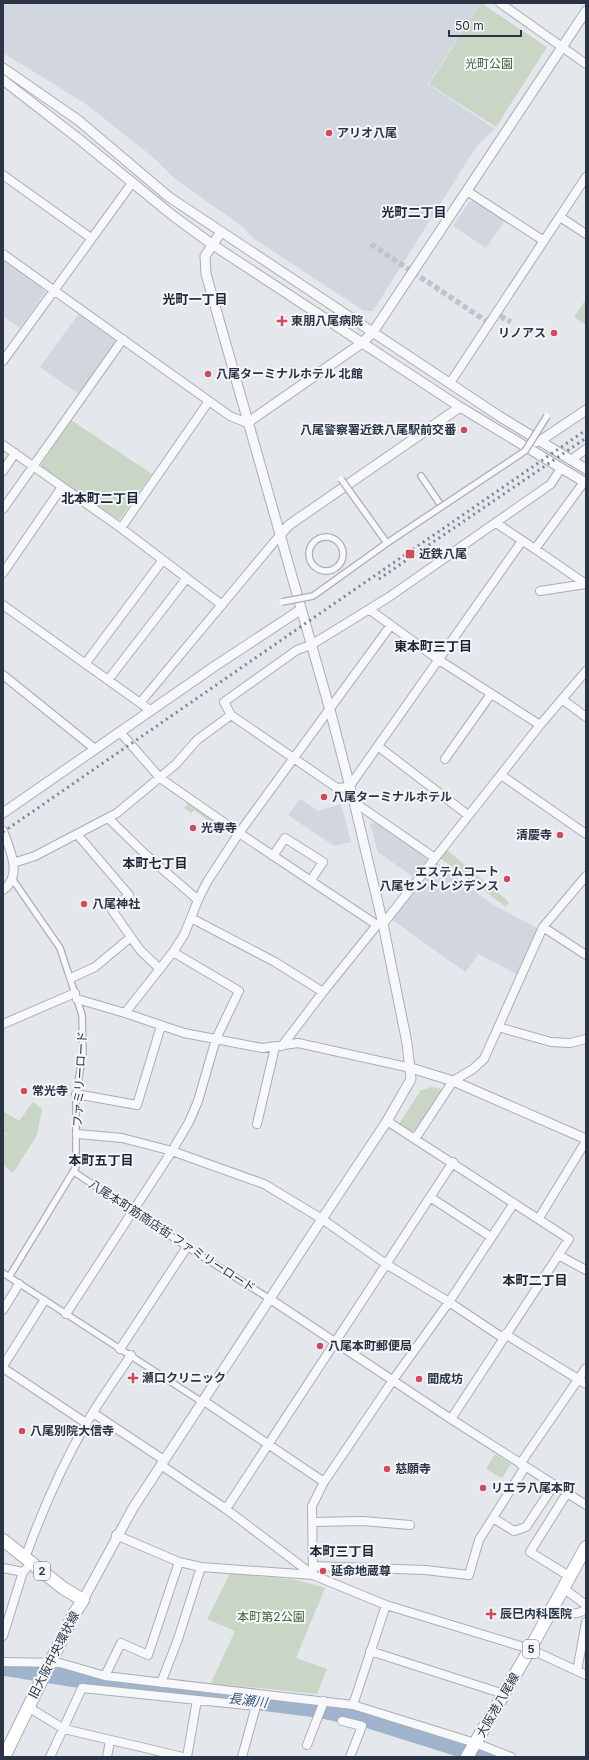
<svg xmlns="http://www.w3.org/2000/svg" width="589" height="1760" viewBox="0 0 589 1760" font-family="Inter,'Noto Sans JP',sans-serif">
<style>
.built{fill:#d2d6de}
.green{fill:#c9d6c5}
.lines{fill:none;stroke-linecap:round;stroke-linejoin:round}
.river{stroke:#9fb4cc;stroke-width:17}
.pedestrian-tunnel{stroke:#bfc3cb;stroke-width:5.5;stroke-dasharray:5.5 3;stroke-linecap:butt}
.pedestrian-casing{stroke:#a9aeb7;stroke-width:8}
.minor-casing{stroke:#a9aeb7;stroke-width:10}
.tertiary-casing{stroke:#a9aeb7;stroke-width:11}
.primary-casing{stroke:#a3abb8;stroke-width:14}
.pedestrian{stroke:#f7f8fa;stroke-width:5.5}
.minor{stroke:#f7f8fa;stroke-width:8}
.tertiary{stroke:#f7f8fa;stroke-width:9}
.primary{stroke:#fff;stroke-width:12}
.rail{stroke:#7d8696;stroke-width:3;stroke-dasharray:2 4;stroke-linecap:butt}
.pedestrian-bridge-casing{stroke:#a9aeb7;stroke-width:8;stroke-linecap:butt}
.pedestrian-bridge{stroke:#f7f8fa;stroke-width:5.5}
.poi-dot{fill:#d1495b;stroke:#f4f6f9;stroke-width:1.5}
.labels{text-anchor:middle;stroke-width:4;stroke-linejoin:round;paint-order:stroke}
.shield{fill:#f4f6f9;stroke:#676e7b;stroke-width:1}
.shield-label{font-size:11px;font-weight:bold;fill:#2b3445}
.park-label{font-size:12px;fill:#3f6138;stroke:#f4f6f9}
.poi-label{font-size:12px;font-weight:bold;fill:#2b3445;stroke:#f4f6f9;text-anchor:start}
.street-label{font-size:12px;fill:#2b3445;stroke:#f4f6f9}
.neighbourhood-label{font-size:13px;font-weight:bold;fill:#1d2536;stroke:#f4f6f9}
.water-label{font-size:13px;font-style:italic;fill:#34527a;stroke:#f4f6f9}
</style>
<rect width="100%" height="100%" fill="#e4e7ec"/>
<path class="built" d="M3,3H481L428,84L495,129L476,147L373,311H364L252,237L243,227L174,178L154,158L86,104L3,53Z
M475,200L505,220L486,248L453,226L469,202Z
M3,258L43,287L45,293L20,328L3,316Z
M79,313L113,336L116,344L79,394L40,367Z
M300,799L318,811L341,804L351,842L334,846L288,815Z
M377,822L426,855L427,860L413,877L378,852L370,824Z
M436,862L493,905L539,929L518,975L479,954L465,972L394,921L392,914Z"/>
<path class="green" d="M481,3L547,47L496,127L429,84Z
M586,299V325L574,317Z
M71,420L152,474L119,520L42,468L41,465Z
M189,802L223,826L218,832L211,827L213,824L194,810L191,813L184,808Z
M446,849L509,902L506,907L440,858Z
M432,1087L443,1089L416,1130L411,1131L399,1124L421,1090Z
M33,1102L42,1109L37,1135L13,1173L3,1165V1132L18,1141L3,1131V1111L19,1121Z
M495,1454L511,1464L502,1478L486,1469Z
M230,1573L297,1580L325,1588L296,1658L327,1669L317,1694L211,1683L235,1631L207,1619Z"/>
<g class="lines">
<path class="river" d="M3,1667L70,1678L317,1709L369,1720L487,1757"/>
<path class="pedestrian-tunnel" d="M371,244L486,321L502,317L511,322"/>
<defs>
<path id="pedestrian" d="M421,476L440,504
M309 554a17 17 0 1 1 34 0a17 17 0 1 1-34 0Z
M74,1172L187,1247L270,1299
M3,1273L202,1402
M9,1277L76,1167V1094L83,1054L82,1015L60,948L13,880"/>
<path id="minor" d="M500,3L586,64
M3,175L91,238
M467,191L544,241
M560,217L586,234
M3,254L209,401L230,416L247,423
M3,361L132,183
M450,383L586,177
M3,445L121,528L222,605
M571,460L586,449
M3,471L15,453
M3,509L123,339
M496,523L535,549L584,482
M121,528L209,401
M522,541L349,787L337,788L231,715L224,702L297,650L311,645L389,597L551,484L561,468
M535,549L586,584
M3,573L62,487
M540,591L586,584
M3,605L150,710
M370,610L439,660L540,725
M85,664L162,561
M3,675L95,749
M108,680L186,579
M562,699L586,717
M140,703L280,535
M120,732L160,778L239,833L377,925
M379,747L468,815
M445,759L491,694
M501,775L586,834
M354,802L435,858
M108,818L145,854L198,900
M3,831C10,849 23,876 3,890
M77,834L129,895L112,910L140,950L160,969
M273,856L285,838L323,862L311,880
M13,863L35,856L117,813L176,764L197,740L231,715
M191,918L275,962L323,992
M543,927L586,955
M71,978L95,967L131,937
M77,999L125,1013L184,1033L262,1048L298,1043L411,1068
M125,1013L173,952L184,935L198,900L207,882L239,833L391,625
M3,1024L75,993
M498,1027L551,1042L570,1043L586,1039
M282,1046L323,992L377,925L383,924L540,725L586,671
M76,1094L137,1105L161,1026
M387,1121L569,1239L451,1419
M257,1124L275,1047
M77,1134L122,1138L172,1151L264,1184L322,1219L386,1264L449,1302L503,1338
M415,1139L453,1081L473,1069L484,1059L543,927L586,876
M430,1197L491,1237
M539,1218L586,1141
M558,1255L586,1270
M270,1299L451,1419L586,1505
M3,1310L19,1284
M66,1314L172,1151L189,1122L198,1101L216,1039L239,991L173,952
M505,1334L586,1384
M120,1349L187,1247
M3,1366L44,1301
M3,1368L86,1423
M204,1401L324,1482
M93,1413L164,1460
M520,1464L586,1368
M161,1465L226,1509L313,1575L386,1605L530,1649L586,1675
M567,1493L530,1552L569,1576
M226,1509L453,1162
M493,1518L514,1531L526,1527L554,1485
M313,1522L363,1521L410,1525
M116,1535L179,1562L201,1567L313,1575
M25,1558C42,1511 61,1467 86,1424C99,1401 116,1378 131,1355
M314,1566L425,1570L469,1575L479,1540L525,1467
M3,1568L23,1572L26,1569
M313,1575L312,1506L324,1482L393,1380L449,1302L514,1203
M563,1588L586,1605
M553,1609C565,1613 575,1617 586,1609
M3,1636L23,1572
M370,1651L504,1694
M3,1662L60,1663L105,1676L353,1705L475,1743L511,1757
M577,1671L586,1622
M105,1676L121,1643L148,1655L179,1562
M161,1683L178,1639L201,1567
M353,1705L386,1605
M28,1707L64,1729L183,1757
M342,1721L362,1726L350,1757
M307,1745L324,1701
M50,1757L82,1688L256,1706L242,1757
M107,1757L110,1741
M187,1757L197,1700"/>
<path id="tertiary" d="M3,68L78,120L169,197L499,416L586,469
M3,80L79,139L172,215L213,245L460,407L586,483
M247,423L362,343L373,332L586,11
M536,442L540,441L586,410
M280,535L289,525L460,407
M3,813L215,666L300,610
M411,1068L453,1081L586,1139
M83,1600L133,1508L322,1219L387,1121L411,1079L407,1043L383,924L354,802L330,710L206,274L205,256L221,232"/>
<path id="primary" d="M3,1540L63,1588L83,1600L74,1614L4,1757
M467,1757L530,1649L586,1547"/>
</defs>
<use href="#pedestrian" class="pedestrian-casing"/>
<use href="#minor" class="minor-casing"/>
<use href="#tertiary" class="tertiary-casing"/>
<use href="#primary" class="primary-casing"/>
<use href="#pedestrian" class="pedestrian"/>
<use href="#minor" class="minor"/>
<use href="#tertiary" class="tertiary"/>
<use href="#primary" class="primary"/>
<path class="rail" d="M379,579L586,438
M3,832L586,430"/>
<defs>
<path id="pedestrian-bridge" d="M341,479L387,543
M282,602L313,596L387,543L525,451L547,416"/>
</defs>
<use href="#pedestrian-bridge" class="pedestrian-bridge-casing"/>
<use href="#pedestrian-bridge" class="pedestrian-bridge"/>
</g>
<g class="poi-dot">
<circle cx="329" cy="133" r="4"/>
<path d="M280 315h4v4h4v4h-4v4h-4v-4h-4v-4h4z"/>
<circle cx="554" cy="333" r="4"/>
<circle cx="208" cy="374" r="4"/>
<circle cx="464" cy="430" r="4"/>
<rect x="405" y="549" width="10" height="10" rx="2"/>
<circle cx="324" cy="797" r="4"/>
<circle cx="193" cy="828" r="4"/>
<circle cx="560" cy="835" r="4"/>
<circle cx="507" cy="879" r="4"/>
<circle cx="84" cy="904" r="4"/>
<circle cx="24" cy="1091" r="4"/>
<circle cx="320" cy="1346" r="4"/>
<path d="M131 1372h4v4h4v4h-4v4h-4v-4h-4v-4h4z"/>
<circle cx="419" cy="1379" r="4"/>
<circle cx="22" cy="1431" r="4"/>
<circle cx="387" cy="1469" r="4"/>
<circle cx="483" cy="1488" r="4"/>
<circle cx="323" cy="1571" r="4"/>
<path d="M489 1608h4v4h4v4h-4v4h-4v-4h-4v-4h4z"/>
</g>
<g class="labels">
<g class="shield">
<rect x="34" y="1562" width="16" height="18" rx="3"/>
<rect x="523" y="1640" width="16" height="18" rx="3"/>
</g>
<g class="shield-label">
<text x="42" y="1575">2</text>
<text x="531" y="1653">5</text>
</g>
<g class="park-label">
<text x="489" y="68">光町公園</text>
<text x="271" y="1621">本町第2公園</text>
</g>
<g class="poi-label">
<text x="337" y="137">アリオ八尾</text>
<text x="291" y="325">東朋八尾病院</text>
<text x="546" y="337" text-anchor="end">リノアス</text>
<text x="216" y="378">八尾ターミナルホテル 北館</text>
<text x="456" y="434" text-anchor="end">八尾警察署近鉄八尾駅前交番</text>
<text x="419" y="558">近鉄八尾</text>
<text x="332" y="801">八尾ターミナルホテル</text>
<text x="201" y="832">光専寺</text>
<text x="552" y="839" text-anchor="end">清慶寺</text>
<text x="499" y="876" text-anchor="end">エステムコート<tspan x="499" dy="14">八尾セントレジデンス</tspan></text>
<text x="92" y="908">八尾神社</text>
<text x="32" y="1095">常光寺</text>
<text x="328" y="1350">八尾本町郵便局</text>
<text x="142" y="1382">瀬口クリニック</text>
<text x="427" y="1383">聞成坊</text>
<text x="30" y="1435">八尾別院大信寺</text>
<text x="395" y="1473">慈願寺</text>
<text x="491" y="1492">リエラ八尾本町</text>
<text x="331" y="1575">延命地蔵尊</text>
<text x="500" y="1618">辰巳内科医院</text>
</g>
<g class="street-label">
<text transform="translate(80 1079) rotate(-87)" y="4">ファミリーロード</text>
<text transform="translate(172 1236) rotate(33)" y="4">八尾本町筋商店街 ファミリーロード</text>
<text transform="translate(54 1655) rotate(-63)" y="4">旧大阪中央環状線</text>
<text transform="translate(498 1705) rotate(-60)" y="4">大阪港八尾線</text>
</g>
<g class="neighbourhood-label">
<text x="414" y="217">光町二丁目</text>
<text x="195" y="304">光町一丁目</text>
<text x="100" y="503">北本町二丁目</text>
<text x="433" y="651">東本町三丁目</text>
<text x="155" y="868">本町七丁目</text>
<text x="101" y="1165">本町五丁目</text>
<text x="535" y="1285">本町二丁目</text>
<text x="342" y="1556">本町三丁目</text>
</g>
<g class="water-label">
<text transform="translate(248 1700) rotate(7)" y="5">長瀬川</text>
</g>
</g>
<rect width="589" height="1760" fill="none" stroke="#2b3445" stroke-width="8"/>
<path d="M449 30v6h72v-6" fill="none" stroke="#2b3445" stroke-width="2"/>
<text x="455" y="30" font-size="12" fill="#2b3445" stroke="#f4f6f9" stroke-width="3" paint-order="stroke">50 m</text>
</svg>
